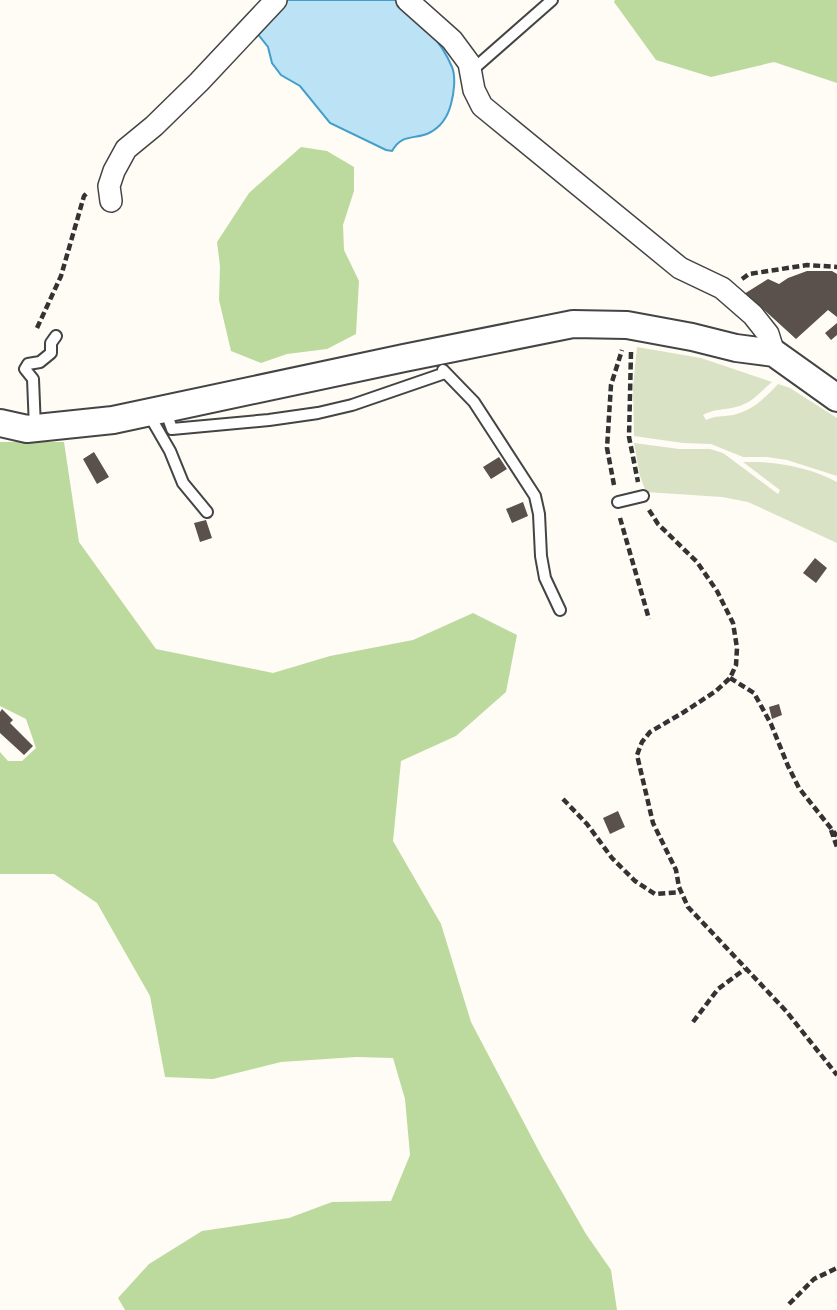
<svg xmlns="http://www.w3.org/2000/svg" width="837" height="1310" viewBox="0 0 837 1310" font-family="Lora,serif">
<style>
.forest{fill:#bdda9e}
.cemetery{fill:#dae2c5}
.water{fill:#bbe3f5;stroke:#449eca;stroke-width:2}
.building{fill:#5a514d}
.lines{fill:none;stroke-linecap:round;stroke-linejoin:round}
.service-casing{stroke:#444;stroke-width:14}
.minor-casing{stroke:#444;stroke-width:24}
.tertiary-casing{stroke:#444;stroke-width:30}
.path{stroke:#333;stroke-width:4.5;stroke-dasharray:7 3.5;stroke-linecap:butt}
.service{stroke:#fff;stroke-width:10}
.minor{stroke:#fff;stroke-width:21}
.tertiary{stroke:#fff;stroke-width:26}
</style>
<rect width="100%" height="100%" fill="#fffcf5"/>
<path class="forest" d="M615,0H837V83L774,62L711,77L656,60L614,2Z
M301,147L327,151L354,167V191L343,225L344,250L359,281L356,334L327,349L287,354L261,363L231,351L219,300L220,266L217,242L249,193Z
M0,442H64L79,542L156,649L273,673L330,656L413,640L473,613L517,635L506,692L456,736L401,761L393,841L441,924L471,1022L542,1157L586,1234L611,1270L617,1310H125L118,1298L149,1264L202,1231L289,1218L332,1202L391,1201L410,1155L405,1099L393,1058L356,1057L281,1062L213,1079L165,1077L150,996L97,903L54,874H0V752L8,761H22L36,748L26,719L0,706Z"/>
<path class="cemetery" d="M637,347L701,358L772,382C760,392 752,403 736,407C724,410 713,409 703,415L706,420C717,415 721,417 733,415C752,411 765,398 778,384L790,388L837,418V476L787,460L767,457H743L711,444L683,443L634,436L633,387Z
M634,443L679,449H710L723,453L778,494L780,490L743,462C775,461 809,467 837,482V543L748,502L722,497L646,492L640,476Z"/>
<path class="water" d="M283,0H398C419,19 441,40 452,67C456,77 454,93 451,104C448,116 441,127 429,133C414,140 402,133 392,151L386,150L330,123L300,86L281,75L272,63L268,47L257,33Z"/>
<path class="building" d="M807,271H832L837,274V317L828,310L796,339L762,308L760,311L744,294L768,279L779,284L788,278Z
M837,323V335L831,340L825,333Z
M94,452L109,477L97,484L83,459Z
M499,457L507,469L491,479L483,467Z
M523,502L528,516L512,523L506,509Z
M206,520L212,538L200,542L194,523Z
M815,558L827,568L816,583L803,573Z
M779,704L782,715L772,719L769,707Z
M2,709L13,720L10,723L33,746L24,755L0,733V712Z
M618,811L625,827L610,834L603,818Z"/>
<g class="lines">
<defs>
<path id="service" d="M470,72L552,0
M443,370L474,402L535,496L539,514L541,556L545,578L560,610
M165,409L172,429L269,420L318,413L352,405L445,373
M148,413L170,451L183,483L207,512
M35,428L33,379L25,369L28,364L40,362L51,353V343L56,336
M618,502L643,496"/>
<path id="minor" d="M407,0L452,40L469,63L474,90L482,106L680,268L722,288L753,315L768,334L774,353
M111,201L109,186L114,171L126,149L154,126L199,82L276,0"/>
<path id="tertiary" d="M0,423L27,429L113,420L404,358L573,324L627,325L692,337L736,348L774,353L837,398"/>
</defs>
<use href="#service" class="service-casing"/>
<use href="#minor" class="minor-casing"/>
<use href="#tertiary" class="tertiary-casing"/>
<path class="path" d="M742,279L749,274L807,265L837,267
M37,328L61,276L84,196L87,193
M631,352L629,437L638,482
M614,485L607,448L611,385L622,350
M649,510L658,524L697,562L717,591L733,623L737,648L736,665L730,678L716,691L684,712L650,732L642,742L637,755L653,823L676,870L679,887L688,907L786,1011L837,1075
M620,518L649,619
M730,678L754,693L771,724L788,766L799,788L837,836
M563,799L587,824L612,858L635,881L655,894L681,892
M831,830L837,847
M693,1022L718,989L745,969
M789,1304L814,1279L837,1268"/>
<use href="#service" class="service"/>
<use href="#minor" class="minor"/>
<use href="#tertiary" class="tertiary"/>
</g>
</svg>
